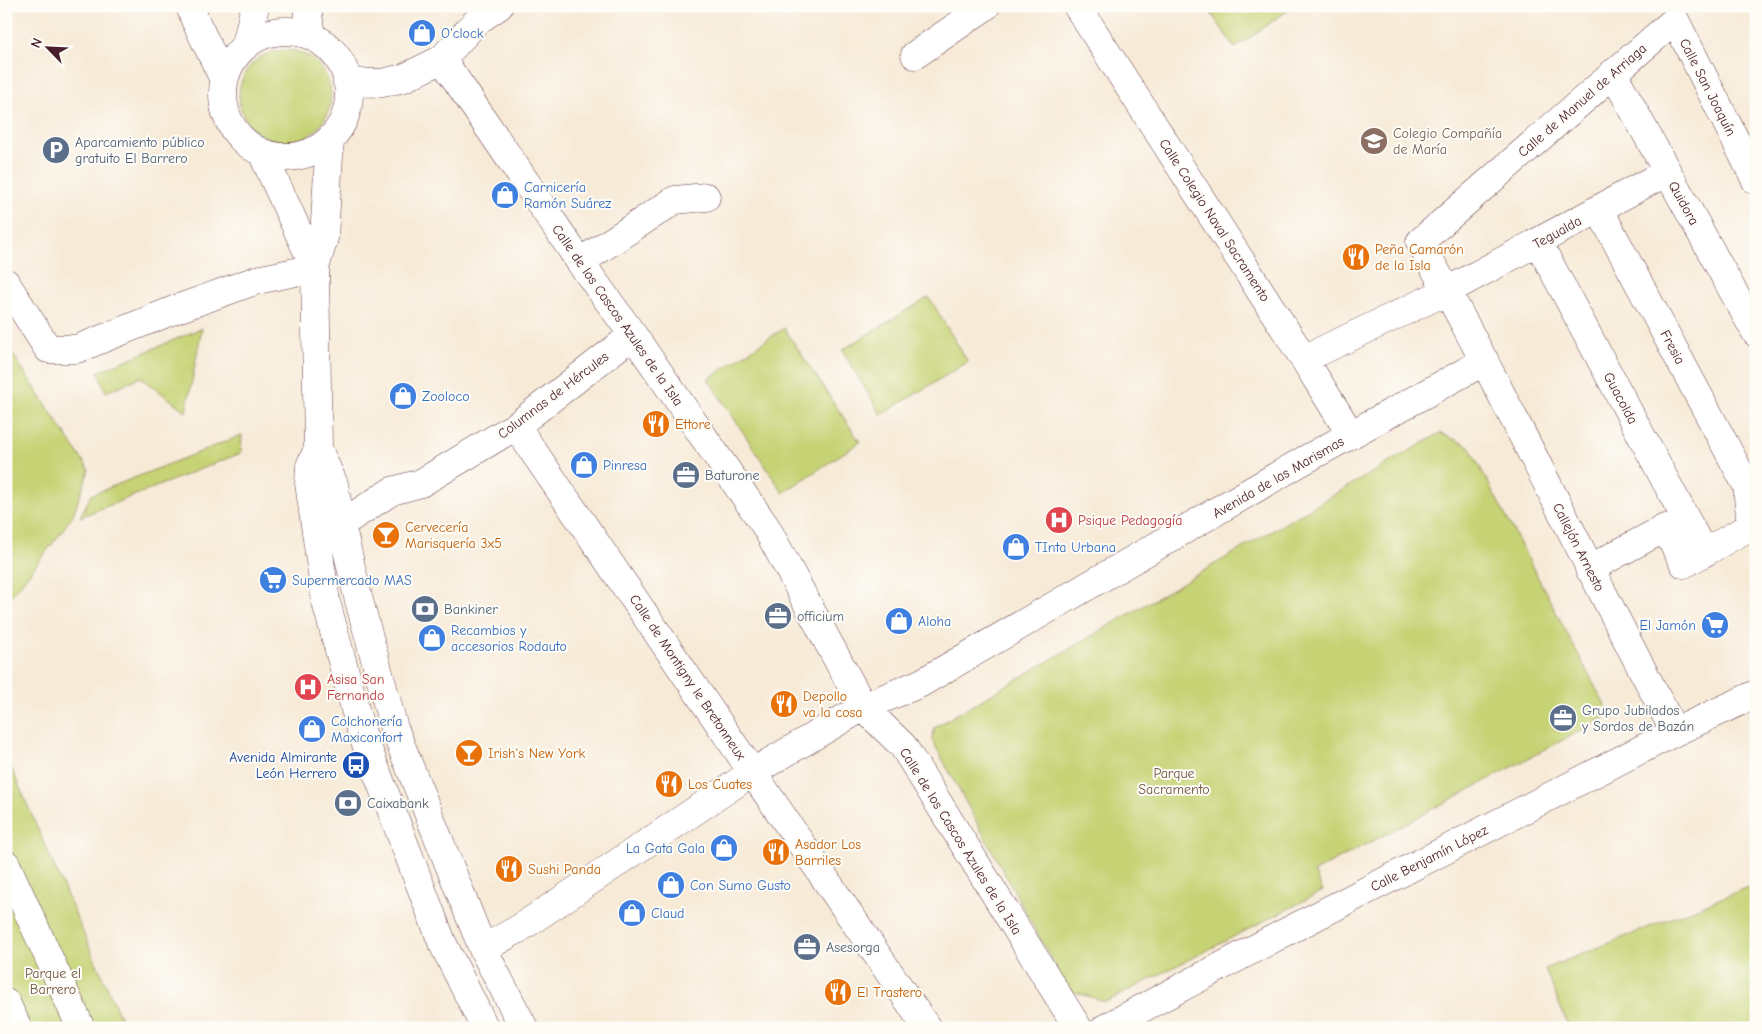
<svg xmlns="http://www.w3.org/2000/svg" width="1762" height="1034" viewBox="0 0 1762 1034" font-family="'Comic Neue',sans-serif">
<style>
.green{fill:#c6d374;stroke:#887950}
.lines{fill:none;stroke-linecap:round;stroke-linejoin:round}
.minor-casing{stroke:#643d45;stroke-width:29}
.minor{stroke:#fff;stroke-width:28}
.labels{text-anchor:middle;stroke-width:4;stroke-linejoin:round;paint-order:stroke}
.shop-label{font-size:14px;fill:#366cbe;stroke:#fdfcf7;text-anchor:start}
.street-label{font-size:14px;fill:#4a1f2b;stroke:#fdfcf7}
.education-label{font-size:14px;fill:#785e54;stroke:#fdfcf7;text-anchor:start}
.service-label{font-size:14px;fill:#4e5e75;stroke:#fdfcf7;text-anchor:start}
.food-label{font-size:14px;fill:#c56008;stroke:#fdfcf7;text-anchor:start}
.health-label{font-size:14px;fill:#be3a42;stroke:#fdfcf7;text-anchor:start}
.transit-label{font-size:14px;fill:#164399;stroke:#fdfcf7;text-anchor:end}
.park-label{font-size:14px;fill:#6f5541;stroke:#fdfcf7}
</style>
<rect width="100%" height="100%" fill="#fdfcf7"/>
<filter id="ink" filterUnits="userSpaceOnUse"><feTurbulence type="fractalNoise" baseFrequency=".02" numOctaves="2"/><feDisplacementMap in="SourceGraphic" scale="10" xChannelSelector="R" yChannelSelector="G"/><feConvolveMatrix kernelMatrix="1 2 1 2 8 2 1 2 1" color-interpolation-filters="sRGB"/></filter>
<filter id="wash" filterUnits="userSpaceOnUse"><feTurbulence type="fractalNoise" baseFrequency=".0096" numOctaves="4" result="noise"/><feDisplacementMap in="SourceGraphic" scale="20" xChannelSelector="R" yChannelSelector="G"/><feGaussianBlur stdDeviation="1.12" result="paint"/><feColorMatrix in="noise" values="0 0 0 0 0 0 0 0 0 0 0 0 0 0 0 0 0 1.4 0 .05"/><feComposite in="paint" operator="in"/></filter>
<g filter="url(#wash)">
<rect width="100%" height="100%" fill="#f7ead7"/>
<path class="green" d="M1206,6H1294L1235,48Z
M239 96a46 46 0 1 1 92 0a46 46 0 1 1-92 0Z
M929,297L968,362L881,415L842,350Z
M202,328L186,412L141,377L106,392L98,372Z
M784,328L860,442L783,493L708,379Z
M6,344L89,470L73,515L60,534L17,589L6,601Z
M1440,433L1469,446L1610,715L1314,872L1323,891L1106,1002L1068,990L932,740L935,727Z
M242,435L241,453L80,517L91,495Z
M6,756L125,1028H6Z
M1756,884V1028H1569L1545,969Z"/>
</g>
<g filter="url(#ink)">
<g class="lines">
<defs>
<path id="minor" d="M190,6L195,20L224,80
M307,6L311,36
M1077,6L1304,359L1351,435
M223 94a63 63 0 1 1 126 0a63 63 0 1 1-126 0Z
M246,45L255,6
M915,55L986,6
M442,59L580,262L633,335L766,527L863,707L903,746L1078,1028
M1613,73L1756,333
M347,82L382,83L404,78L442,59L477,21L499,6
M330,139L324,238L315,268L318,449L310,466L309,483L326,602L361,731L442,942L485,1028
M262,153L315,268
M1667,172L1447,291L1420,242L1675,20L1756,181
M1599,209L1747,486
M1538,242L1704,553
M580,262L675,200L706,197
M6,283L48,349H77L174,310L257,280L315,268
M1304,359L1447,291C1526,437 1597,586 1675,732
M516,426L927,1028
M318,449L334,484L341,524L358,597L394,728L483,949L524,1028
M341,524L392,491L421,483L516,426L633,335
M1589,569L1665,528L1684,564L1751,526L1747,486L1756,481
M6,864L81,1028
M483,949L520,928L753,772L863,707L921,683L1301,462L1485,361
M6,1003L18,1028
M1105,1028L1282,934L1675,732L1756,694"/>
</defs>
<use href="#minor" class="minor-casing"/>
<use href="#minor" class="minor"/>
</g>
</g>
<defs>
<symbol id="shop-disc" viewBox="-11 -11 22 22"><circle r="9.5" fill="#3f7fe0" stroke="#fdfcf7"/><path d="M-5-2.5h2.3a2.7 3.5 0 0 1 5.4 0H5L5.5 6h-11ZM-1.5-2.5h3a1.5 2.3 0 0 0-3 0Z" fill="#fff"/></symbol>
<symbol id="school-disc" viewBox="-11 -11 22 22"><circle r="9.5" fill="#8d6e63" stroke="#fdfcf7"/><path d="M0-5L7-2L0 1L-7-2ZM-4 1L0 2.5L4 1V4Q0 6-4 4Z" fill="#fff"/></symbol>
<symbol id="parking-disc" viewBox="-11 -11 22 22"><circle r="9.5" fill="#5c6f8a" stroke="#fdfcf7"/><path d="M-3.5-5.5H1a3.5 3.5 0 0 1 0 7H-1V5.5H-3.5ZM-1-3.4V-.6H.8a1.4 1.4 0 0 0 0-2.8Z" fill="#fff"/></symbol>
<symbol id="restaurant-disc" viewBox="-11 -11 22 22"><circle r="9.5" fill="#e8710a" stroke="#fdfcf7"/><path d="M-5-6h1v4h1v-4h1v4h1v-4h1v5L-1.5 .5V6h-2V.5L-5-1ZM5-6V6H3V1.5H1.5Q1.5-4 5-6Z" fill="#fff"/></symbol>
<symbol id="office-disc" viewBox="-11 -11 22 22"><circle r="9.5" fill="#5c6f8a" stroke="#fdfcf7"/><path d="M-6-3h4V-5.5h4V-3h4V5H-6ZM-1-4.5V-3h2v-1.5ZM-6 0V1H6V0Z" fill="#fff"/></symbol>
<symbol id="hospital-disc" viewBox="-11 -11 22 22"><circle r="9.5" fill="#e0444e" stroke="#fdfcf7"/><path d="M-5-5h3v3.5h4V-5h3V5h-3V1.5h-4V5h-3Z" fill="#fff"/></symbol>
<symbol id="bar-disc" viewBox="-11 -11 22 22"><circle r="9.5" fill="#e8710a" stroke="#fdfcf7"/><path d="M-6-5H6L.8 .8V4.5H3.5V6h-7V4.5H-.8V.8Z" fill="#fff"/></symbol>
<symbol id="supermarket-disc" viewBox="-11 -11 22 22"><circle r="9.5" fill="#3f7fe0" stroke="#fdfcf7"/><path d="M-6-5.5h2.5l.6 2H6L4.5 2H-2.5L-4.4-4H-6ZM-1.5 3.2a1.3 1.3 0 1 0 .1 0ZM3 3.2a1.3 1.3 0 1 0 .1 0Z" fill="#fff"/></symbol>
<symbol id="bank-disc" viewBox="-11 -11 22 22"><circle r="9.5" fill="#5c6f8a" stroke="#fdfcf7"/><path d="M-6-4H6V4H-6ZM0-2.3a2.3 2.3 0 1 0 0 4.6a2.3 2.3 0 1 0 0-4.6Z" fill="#fff"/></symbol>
<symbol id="bus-disc" viewBox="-11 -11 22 22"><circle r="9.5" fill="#1a4fb4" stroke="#fdfcf7"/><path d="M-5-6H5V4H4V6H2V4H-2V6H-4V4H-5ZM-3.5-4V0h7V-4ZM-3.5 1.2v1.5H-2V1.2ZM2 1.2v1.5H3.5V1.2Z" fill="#fff"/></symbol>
</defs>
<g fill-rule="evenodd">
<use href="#shop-disc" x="406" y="17" width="32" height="32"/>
<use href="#school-disc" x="1358" y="125" width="32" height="32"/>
<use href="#parking-disc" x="40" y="134" width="32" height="32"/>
<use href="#shop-disc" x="489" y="179" width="32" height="32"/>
<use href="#restaurant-disc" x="1340" y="241" width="32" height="32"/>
<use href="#shop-disc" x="387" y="380" width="32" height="32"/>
<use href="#restaurant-disc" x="640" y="408" width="32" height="32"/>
<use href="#shop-disc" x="568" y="449" width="32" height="32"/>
<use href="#office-disc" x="670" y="459" width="32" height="32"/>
<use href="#hospital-disc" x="1043" y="504" width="32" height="32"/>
<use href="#bar-disc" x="370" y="519" width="32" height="32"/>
<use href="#shop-disc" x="1000" y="531" width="32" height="32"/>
<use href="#supermarket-disc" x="257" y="564" width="32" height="32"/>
<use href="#bank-disc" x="409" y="593" width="32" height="32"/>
<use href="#office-disc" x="762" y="600" width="32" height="32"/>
<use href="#shop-disc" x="883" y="605" width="32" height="32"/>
<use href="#supermarket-disc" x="1699" y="609" width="32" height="32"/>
<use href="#shop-disc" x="416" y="622" width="32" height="32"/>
<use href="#hospital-disc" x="292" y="671" width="32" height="32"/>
<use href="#restaurant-disc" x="768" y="688" width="32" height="32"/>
<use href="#office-disc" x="1547" y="702" width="32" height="32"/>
<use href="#shop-disc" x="296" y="713" width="32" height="32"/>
<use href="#bar-disc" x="453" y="737" width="32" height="32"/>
<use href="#bus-disc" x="340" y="749" width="32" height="32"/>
<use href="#restaurant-disc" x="653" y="768" width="32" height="32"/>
<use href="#bank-disc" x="332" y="787" width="32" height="32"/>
<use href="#shop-disc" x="708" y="832" width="32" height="32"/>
<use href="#restaurant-disc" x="760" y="836" width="32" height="32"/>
<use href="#restaurant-disc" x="493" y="853" width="32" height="32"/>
<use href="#shop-disc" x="655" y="869" width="32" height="32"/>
<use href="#shop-disc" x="616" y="897" width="32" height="32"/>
<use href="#office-disc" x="791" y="931" width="32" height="32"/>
<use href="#restaurant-disc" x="822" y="976" width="32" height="32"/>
</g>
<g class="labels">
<g class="shop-label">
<text x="441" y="38">O'clock</text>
<text x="524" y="192">Carnicería<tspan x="524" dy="16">Ramón Suárez</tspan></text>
<text x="422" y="401">Zooloco</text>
<text x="603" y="470">Pinresa</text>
<text x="1035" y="552">TInta Urbana</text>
<text x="292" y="585">Supermercado MAS</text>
<text x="918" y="626">Aloha</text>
<text x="1696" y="630" text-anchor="end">El Jamón</text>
<text x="451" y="635">Recambios y<tspan x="451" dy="16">accesorios Rodauto</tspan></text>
<text x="331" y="726">Colchonería<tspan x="331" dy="16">Maxiconfort</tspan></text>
<text x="705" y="853" text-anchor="end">La Gata Gala</text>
<text x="690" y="890">Con Sumo Gusto</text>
<text x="651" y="918">Claud</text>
</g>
<g class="street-label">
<text transform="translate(1708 87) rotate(63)" y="5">Calle San Joaquín</text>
<text transform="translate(1582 100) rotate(-41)" y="5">Calle de Manuel de Arriaga</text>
<text transform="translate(1684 203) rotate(61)" y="5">Quidora</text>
<text transform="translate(1215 220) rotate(57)" y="5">Calle Colegio Naval Sacramento</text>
<text transform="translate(1557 232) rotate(-29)" y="5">Tegualda</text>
<text transform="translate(618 315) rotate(55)" y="5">Calle de los Cascos Azules de la Isla</text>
<text transform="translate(1673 347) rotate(62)" y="5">Fresia</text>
<text transform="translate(553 395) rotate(-37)" y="5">Columnas de Hércules</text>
<text transform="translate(1621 398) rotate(62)" y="5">Guacolda</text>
<text transform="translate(1278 477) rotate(-30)" y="5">Avenida de las Marismas</text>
<text transform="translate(1579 547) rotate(63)" y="5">Callejón Arnesto</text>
<text transform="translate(688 677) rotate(56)" y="5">Calle de Montigny le Bretonneux</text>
<text transform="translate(961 841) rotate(58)" y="5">Calle de los Cascos Azules de la Isla</text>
<text transform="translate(1429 858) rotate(-27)" y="5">Calle Benjamín López</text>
</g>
<g class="education-label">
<text x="1393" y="138">Colegio Compañía<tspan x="1393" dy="16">de María</tspan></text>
</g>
<g class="service-label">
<text x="75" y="147">Aparcamiento público<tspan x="75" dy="16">gratuito El Barrero</tspan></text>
<text x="705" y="480">Baturone</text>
<text x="444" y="614">Bankiner</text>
<text x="797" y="621">officium</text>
<text x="1582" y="715">Grupo Jubilados<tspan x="1582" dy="16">y Sordos de Bazán</tspan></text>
<text x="367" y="808">Caixabank</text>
<text x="826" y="952">Asesorga</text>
</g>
<g class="food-label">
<text x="1375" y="254">Peña Camarón<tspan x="1375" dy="16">de la Isla</tspan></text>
<text x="675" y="429">Ettore</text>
<text x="405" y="532">Cervecería<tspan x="405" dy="16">Marisquería 3x5</tspan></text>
<text x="803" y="701">Depollo<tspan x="803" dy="16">va la cosa</tspan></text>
<text x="488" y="758">Irish's New York</text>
<text x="688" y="789">Los Cuates</text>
<text x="795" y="849">Asador Los<tspan x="795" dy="16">Barriles</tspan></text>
<text x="528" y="874">Sushi Panda</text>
<text x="857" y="997">El Trastero</text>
</g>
<g class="health-label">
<text x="1078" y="525">Psique Pedagogía</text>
<text x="327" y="684">Asisa San<tspan x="327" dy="16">Fernando</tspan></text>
</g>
<g class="transit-label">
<text x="337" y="762">Avenida Almirante<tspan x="337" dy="16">León Herrero</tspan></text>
</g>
<g class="park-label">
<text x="1174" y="778">Parque<tspan x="1174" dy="16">Sacramento</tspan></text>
<text x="53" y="978">Parque el<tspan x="53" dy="16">Barrero</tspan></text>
</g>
</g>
<rect width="1762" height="1034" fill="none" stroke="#fdfcf7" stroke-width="25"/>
<g transform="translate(48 48) rotate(294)" stroke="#fdfcf7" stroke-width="4" paint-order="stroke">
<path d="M0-4L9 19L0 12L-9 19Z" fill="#4a1f2b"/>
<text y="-8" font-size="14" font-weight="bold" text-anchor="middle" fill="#4a1f2b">N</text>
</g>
</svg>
